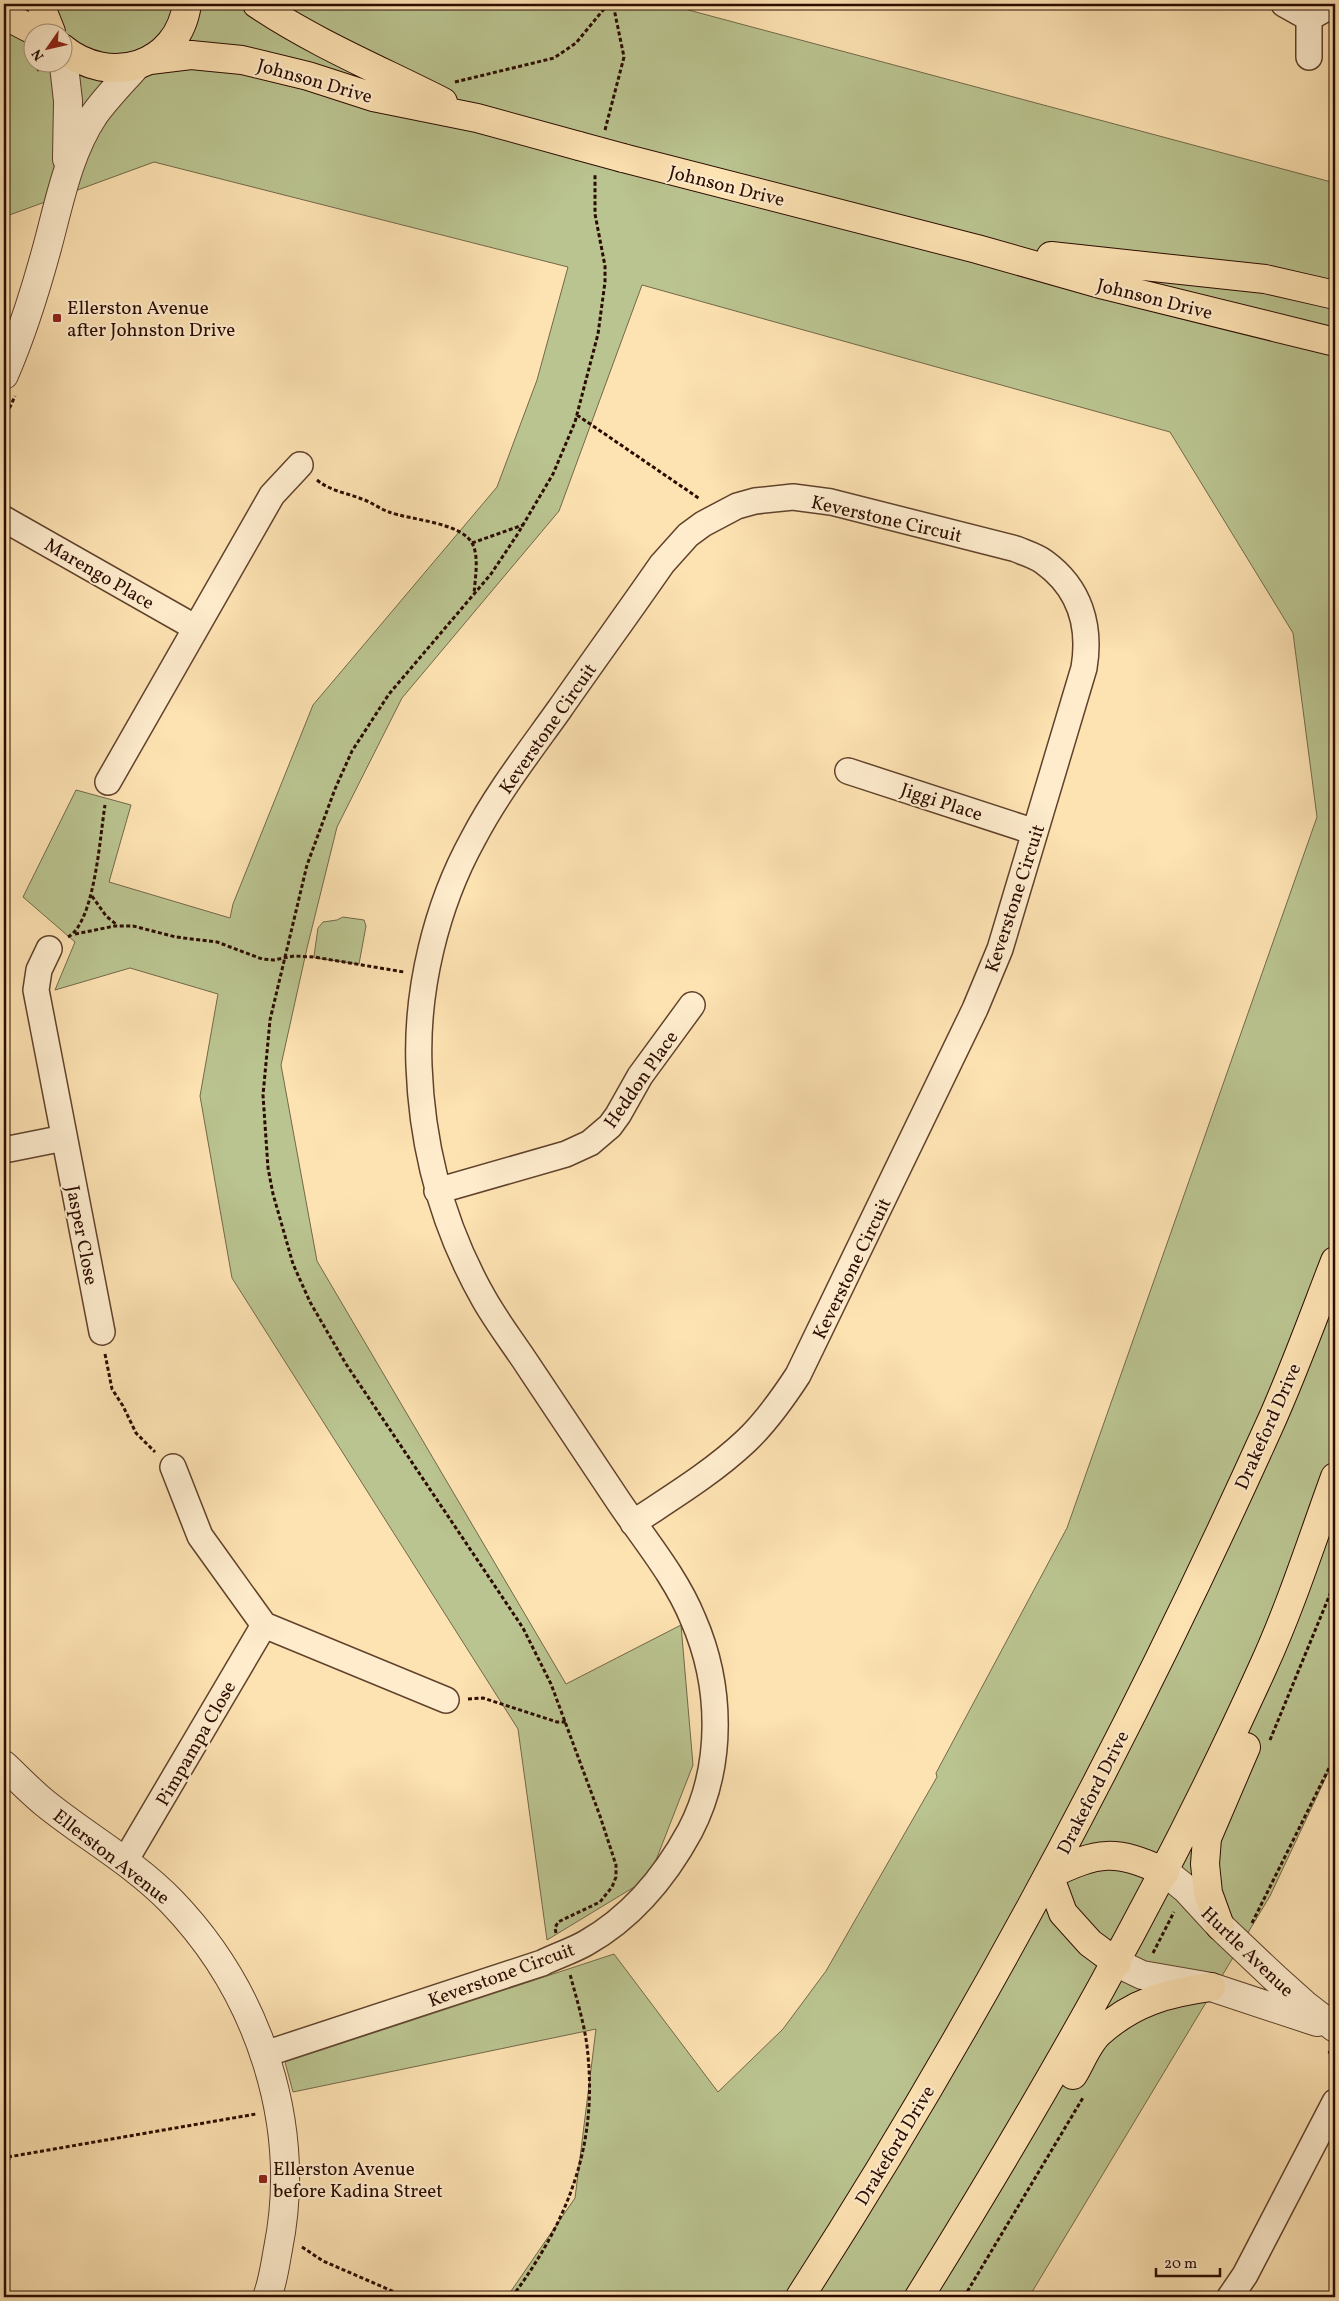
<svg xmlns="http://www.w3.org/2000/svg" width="1339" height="2301" viewBox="0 0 1339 2301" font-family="Vollkorn,serif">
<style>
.green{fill:#bac490;stroke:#736848;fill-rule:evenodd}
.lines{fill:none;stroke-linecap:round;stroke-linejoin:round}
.minor-casing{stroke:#60422c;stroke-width:28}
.tertiary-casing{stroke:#60422c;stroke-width:30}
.primary-casing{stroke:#2c0c00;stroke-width:30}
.trunk-casing{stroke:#2c0c00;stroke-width:30}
.path{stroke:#2c0c00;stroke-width:3;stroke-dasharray:4 2.5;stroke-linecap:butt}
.minor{stroke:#feeccd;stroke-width:25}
.tertiary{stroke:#feeccd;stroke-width:28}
.primary{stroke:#fde2b2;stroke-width:28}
.trunk{stroke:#fde2b2;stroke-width:28}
.primary-bridge-casing{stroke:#2c0c00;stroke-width:30;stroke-linecap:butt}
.primary-bridge{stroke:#fde2b2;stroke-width:28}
.poi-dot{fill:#8f2418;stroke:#feeccd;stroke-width:2}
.labels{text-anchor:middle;stroke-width:4;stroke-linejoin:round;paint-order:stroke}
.street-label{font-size:19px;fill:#2c0c00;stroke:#feeccd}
.poi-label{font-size:19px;fill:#2c0c00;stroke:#feeccd;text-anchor:start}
</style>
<rect width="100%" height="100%" fill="#fde2b2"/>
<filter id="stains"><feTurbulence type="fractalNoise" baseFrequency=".004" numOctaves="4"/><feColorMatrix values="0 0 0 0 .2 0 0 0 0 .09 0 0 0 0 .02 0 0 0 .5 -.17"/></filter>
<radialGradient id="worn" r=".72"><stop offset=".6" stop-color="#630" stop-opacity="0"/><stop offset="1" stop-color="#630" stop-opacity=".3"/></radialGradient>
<path class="green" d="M4,4H666L1335,183V1758L1270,1896L1029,2297H507L575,2198L596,2029L293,2092L285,2062L614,1954L718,2092L783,2029L826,1971L937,1777L936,1773L1067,1528L1317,817L1293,633L1170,432L642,285L559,511L402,698L337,827L307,948L281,1065L317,1261L566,1684L681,1625L693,1765L649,1878L547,1940L518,1729L232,1278L200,1096L218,994L130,968L55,990L75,942L23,897L76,790L131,805L109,882L230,918L233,904L313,705L497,487L537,380L568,267L154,162L4,217ZM32,32H62V62H32Z
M343,917L364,920L366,926L359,964L315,958L314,956L318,928L323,922L337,920Z"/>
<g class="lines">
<defs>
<path id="minor" d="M1284,4L1309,18
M1309,57V18L1334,4
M4,519L196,628
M848,771L1035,832
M108,782L272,495L300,465
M49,949L39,970L36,990L102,1332
M4,1150L64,1138
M437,1191L566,1154L590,1143L610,1126L618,1115L640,1076L692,1005
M173,1467L200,1536L264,1625L446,1700
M125,1861L264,1625
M265,2054L542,1963C556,1956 572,1951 586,1943C632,1917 665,1877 690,1831C724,1766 722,1685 693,1619C676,1577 644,1539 619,1502C589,1457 559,1412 529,1367C514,1344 497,1322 484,1299C443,1227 422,1148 419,1066C416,990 436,906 473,839C497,793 529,752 559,710C593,661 628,613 662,564L688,535L703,524L737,506L755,501L793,497L831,502L1016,549C1025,553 1036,556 1044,562C1080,588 1091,626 1084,668L1000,949L975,1009L798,1375C783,1398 766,1422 746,1441C712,1473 672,1497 633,1523
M1230,2297L1245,2275L1335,2102"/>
<path id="tertiary" d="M62,48L68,101L67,159
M4,375C22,334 35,292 47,248C59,204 68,154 94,115C106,98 122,82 136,66
M4,1765C18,1778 31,1792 46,1804C87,1837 134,1863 171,1901C259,1992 303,2124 278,2249C275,2265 273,2282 267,2297
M1165,1872L1186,1889L1220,1926L1275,1978L1304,2004L1335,2028
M1117,1963L1142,1975L1211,1987L1317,2022"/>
<path id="primary" d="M42,4L43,12L51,32
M257,4C315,43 380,70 443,102
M4,15L37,32
M62,48C110,87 178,67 187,4
M150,60L191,55L242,60L308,76L373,97L477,118L579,146
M623,158L977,249L1104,285L1335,342
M1051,256L1265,279L1335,295"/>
<path id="trunk" d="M1049,1875C1099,1851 1115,1849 1165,1872
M1049,1875L1063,1913L1090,1943L1117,1963
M1220,1926L1208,1893L1205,1864L1207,1838L1246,1747
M1073,2075C1081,2062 1088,2043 1099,2033C1133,2002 1167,1993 1211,1987
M800,2297C979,2019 1134,1726 1270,1424C1294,1371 1314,1315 1335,1261
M919,2297C1045,2094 1164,1886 1263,1667C1291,1606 1312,1540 1335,1477"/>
</defs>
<use href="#minor" class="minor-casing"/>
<use href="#tertiary" class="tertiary-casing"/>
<use href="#primary" class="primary-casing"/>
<use href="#trunk" class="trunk-casing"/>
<path class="path" d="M35,62L39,71
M455,82L554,58L576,43L608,4
M605,130L624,57L613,4
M577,415L700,499
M4,420L15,396
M317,480C330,491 347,493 362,499C371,502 380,509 389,512C409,520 463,522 473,545C479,558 475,579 474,594
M472,543L523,525
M92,896L106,916L116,924L115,926
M75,934L115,926H133L176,937L217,942L262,959L274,960L294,956L314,957L404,972
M68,937C95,922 100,835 105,805
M105,1354L112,1389L123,1406L136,1433L155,1452
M468,1699L483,1698L557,1722H566
M1270,1740L1335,1582
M1252,1923L1335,1756
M556,1933L555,1928L558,1922L600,1902L612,1887L616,1877V1865L600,1816L551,1684L523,1628L346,1364L310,1302L293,1264L273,1194L268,1168L263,1095L270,1020L307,865L335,789L352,751L389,694L491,574L517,535L553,474L575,422L598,334L605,282V266L595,214V175
M1153,1953L1174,1912
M1329,2051L1334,2062L1330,2081
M4,2144L9,2159L4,2178
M8,2157L256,2114
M302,2247L323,2261L406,2297
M512,2297C566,2224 597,2149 588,2056C586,2028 577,2001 570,1974
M964,2297L1084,2096"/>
<use href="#minor" class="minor"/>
<use href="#tertiary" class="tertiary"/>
<use href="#primary" class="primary"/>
<use href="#trunk" class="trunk"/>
<defs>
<path id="primary-bridge" d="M579,146L623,158"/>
</defs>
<use href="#primary-bridge" class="primary-bridge-casing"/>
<use href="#primary-bridge" class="primary-bridge"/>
</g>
<g class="poi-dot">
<rect x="52" y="313" width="10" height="10" rx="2.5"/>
<rect x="258" y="2174" width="10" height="10" rx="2.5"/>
</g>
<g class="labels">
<g class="street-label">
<text transform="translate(315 80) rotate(16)" y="7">Johnson Drive</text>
<text transform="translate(727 185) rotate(14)" y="7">Johnson Drive</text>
<text transform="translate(1155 298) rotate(14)" y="7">Johnson Drive</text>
<text transform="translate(887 518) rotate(13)" y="7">Keverstone Circuit</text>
<text transform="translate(100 573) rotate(30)" y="7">Marengo Place</text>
<text transform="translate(547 728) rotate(-55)" y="7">Keverstone Circuit</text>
<text transform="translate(942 801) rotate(18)" y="7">Jiggi Place</text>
<text transform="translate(1014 898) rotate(-72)" y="7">Keverstone Circuit</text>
<text transform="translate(640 1079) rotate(-55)" y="7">Heddon Place</text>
<text transform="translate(83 1235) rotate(79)" y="7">Jasper Close</text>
<text transform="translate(851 1268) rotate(-64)" y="7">Keverstone Circuit</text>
<text transform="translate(1267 1426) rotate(-66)" y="7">Drakeford Drive</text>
<text transform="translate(195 1743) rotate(-60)" y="7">Pimpampa Close</text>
<text transform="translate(1092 1792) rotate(-63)" y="7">Drakeford Drive</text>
<text transform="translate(112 1856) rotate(38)" y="7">Ellerston Avenue</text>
<text transform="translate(1248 1951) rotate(44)" y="7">Hurtle Avenue</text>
<text transform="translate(501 1974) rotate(-20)" y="7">Keverstone Circuit</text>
<text transform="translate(894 2145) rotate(-59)" y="7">Drakeford Drive</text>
</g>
<g class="poi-label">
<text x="67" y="314">Ellerston Avenue<tspan x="67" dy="22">after Johnston Drive</tspan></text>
<text x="273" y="2175">Ellerston Avenue<tspan x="273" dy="22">before Kadina Street</tspan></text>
</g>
</g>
<rect width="1339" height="2301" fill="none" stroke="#fde2b2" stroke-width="20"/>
<rect x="5" y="5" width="1329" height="2291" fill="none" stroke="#2c0c00" stroke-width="2.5"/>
<rect x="10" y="10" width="1319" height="2281" fill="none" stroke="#2c0c00"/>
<g transform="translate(48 48) rotate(236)"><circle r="24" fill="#feeccd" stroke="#aa927b"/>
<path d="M0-4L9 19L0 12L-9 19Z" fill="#8f2418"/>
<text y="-8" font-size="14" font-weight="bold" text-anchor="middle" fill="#2c0c00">N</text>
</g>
<path d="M1156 2268v8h64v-8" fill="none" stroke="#2c0c00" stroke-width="2.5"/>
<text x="1164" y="2268" font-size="15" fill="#2c0c00" stroke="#feeccd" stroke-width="4" paint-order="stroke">20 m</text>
<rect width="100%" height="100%" filter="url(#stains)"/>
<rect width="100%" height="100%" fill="url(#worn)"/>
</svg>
